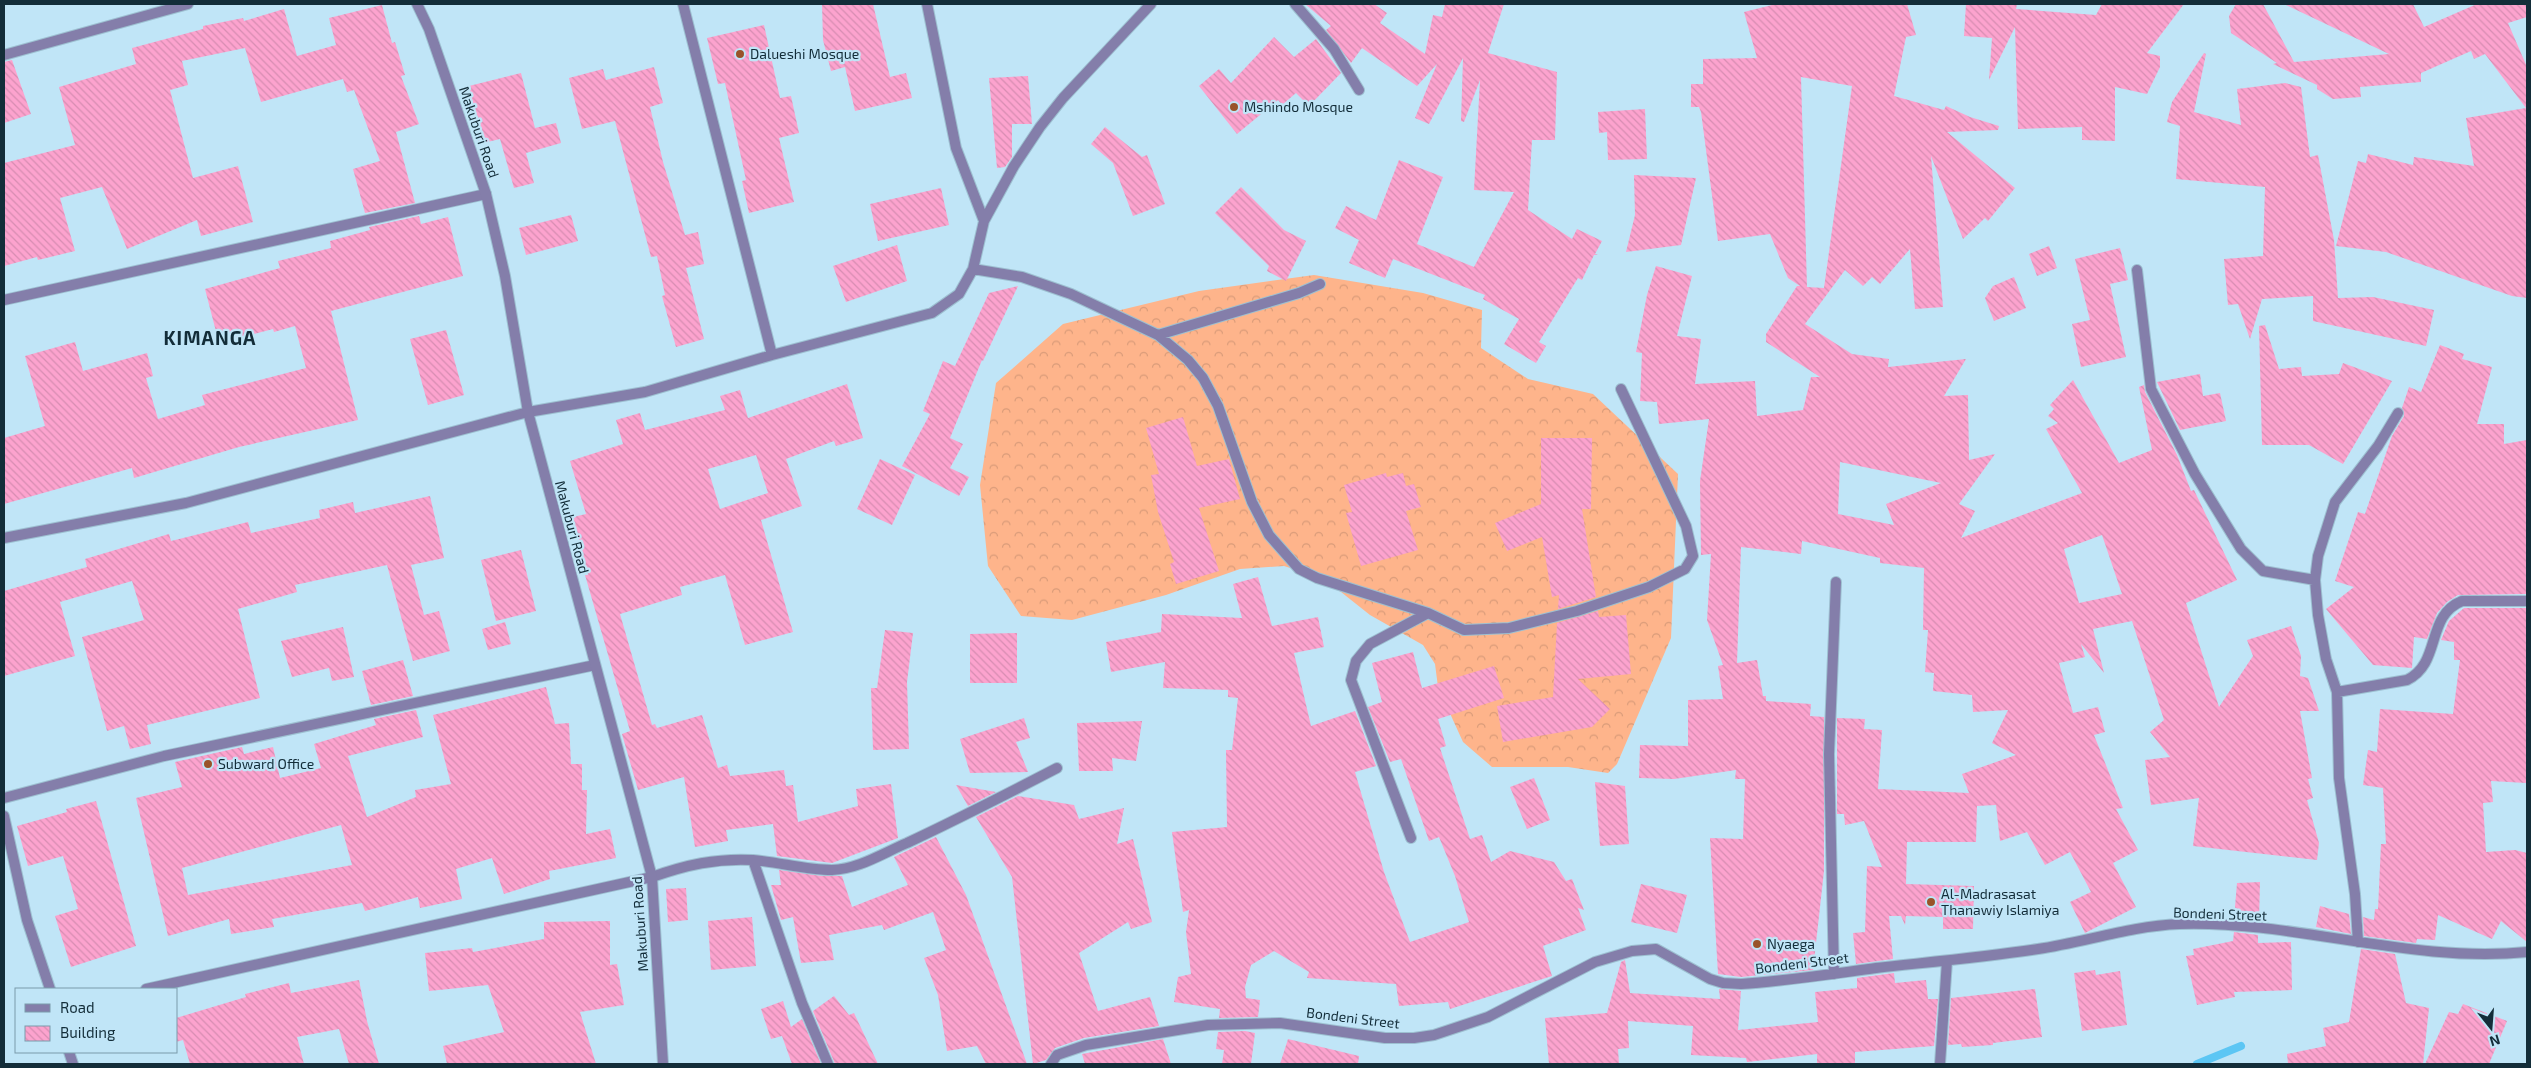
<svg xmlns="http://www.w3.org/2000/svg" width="2531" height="1068" viewBox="0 0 2531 1068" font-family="'Exo 2',sans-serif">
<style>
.forest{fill:url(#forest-crowns)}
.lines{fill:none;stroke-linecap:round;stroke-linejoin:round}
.stream{stroke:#5cc6f4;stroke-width:8}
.building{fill:url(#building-back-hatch);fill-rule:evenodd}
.minor-casing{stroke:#9dc0d1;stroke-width:12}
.tertiary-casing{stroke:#9dc0d1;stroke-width:12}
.minor{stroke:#847eaa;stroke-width:10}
.tertiary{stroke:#847eaa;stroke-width:10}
.poi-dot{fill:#995329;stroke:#c0e5f7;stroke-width:2}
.labels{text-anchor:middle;stroke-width:4.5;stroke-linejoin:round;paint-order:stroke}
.poi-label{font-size:14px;fill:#132d39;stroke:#c0e5f7;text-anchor:start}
.street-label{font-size:14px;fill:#132d39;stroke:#c0e5f7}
.district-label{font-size:19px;font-weight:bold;letter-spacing:1px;fill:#132d39;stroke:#c0e5f7}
</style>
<defs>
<pattern id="forest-crowns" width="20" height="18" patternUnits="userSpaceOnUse" patternTransform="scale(1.25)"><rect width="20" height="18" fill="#feb48b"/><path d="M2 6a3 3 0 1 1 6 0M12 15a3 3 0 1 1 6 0" fill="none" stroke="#d99b79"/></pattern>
<pattern id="building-back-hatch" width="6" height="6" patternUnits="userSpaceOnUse" patternTransform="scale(1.25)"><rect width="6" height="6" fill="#fca3ce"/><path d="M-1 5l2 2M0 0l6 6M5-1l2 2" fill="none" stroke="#d78db2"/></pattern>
</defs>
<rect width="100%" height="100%" fill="#c0e5f7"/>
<path class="forest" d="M1314,275L1423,293L1482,310L1481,348L1528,379L1593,394L1678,474L1671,638L1617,764L1608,773L1568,767H1492L1463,742L1438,687L1435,664L1423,645L1370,615L1341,592L1312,575L1284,566L1240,569L1166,595L1072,620L1021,616L988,566L980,485L996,383L1063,324L1199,291Z"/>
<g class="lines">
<path class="stream" d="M2197,1064L2241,1046"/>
</g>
<path class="building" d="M822,4H873L890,77L906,73L912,98L855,111L845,67L831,71L823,40Z
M1305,4H1374L1387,13L1380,23L1425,54L1433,15L1442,17L1445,4H1504L1488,53L1557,72L1555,140H1532L1528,210L1572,239L1577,229L1602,241L1595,254L1598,255H1594L1582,280L1578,278L1539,342L1546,346L1536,363L1504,344L1519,319L1483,299L1485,295L1393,259L1385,278L1349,263L1359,240L1335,228L1346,206L1376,220L1399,160L1443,177L1417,244L1474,267L1514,192L1474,190L1480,80L1464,122L1461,121L1463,58L1429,124L1415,118L1437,64L1417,86L1362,48L1351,63L1326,30L1331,26Z
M1776,4H1907L1916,35L1906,37L1894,96L1944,110L1946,106L1970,117L1999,126L1998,130L1947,132L2015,188L1988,221L1985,218L1963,239L1931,156L1943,307L1915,309L1910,249L1880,284L1872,277L1863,286L1845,270L1805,324L1852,354L1889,359L1888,367L1966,359L1944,396L1968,395L1969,460L1995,454L1959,504L1975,511L1961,538L2082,493L2046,429L2058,423L2048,416L2054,409L2050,405L2073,380L2119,463L2152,450L2139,387L2144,385L2145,392L2177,455L2191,491L2194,490L2237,580L2186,603L2219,707L2253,656L2247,640L2291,626L2301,656L2300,676L2308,678L2319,711H2300L2312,778L2308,779L2313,798L2307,800L2319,843L2317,860L2193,846L2199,798L2151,805L2145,760L2170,757L2150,732L2164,720L2132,621L2093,629L2104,673L2081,644L2085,657L2059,663L2073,713L2098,707L2105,732L2094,735L2123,808L2116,809L2138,850L2113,863L2136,907L2085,933L2070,902L2091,892L2070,852L2045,865L2027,832L2000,841L1996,805L1977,806L1976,842H1907L1906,884L1974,886L1973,929H1943V917L1906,916L1905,925L1901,916H1889L1893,959L1856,964L1853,933L1865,932L1867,866L1882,867L1864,821L1845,825L1844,814H1837V718L1865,719L1864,729L1882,730L1878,789L1969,793L1962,774L2016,755L1992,743L2008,710L1973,712L1972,695L1933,691L1934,673L1925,672L1928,630H1923L1924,568L1880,563V558L1802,541L1801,554L1741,547L1737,663L1757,660L1763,696H1766V701L1811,704L1810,716L1824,717V871L1813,970L1741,977L1718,974L1710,838L1743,839L1745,779H1735L1736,770L1674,779L1639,778L1640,745L1688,746V700L1723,699L1718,666L1723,665L1707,620L1711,554L1701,555L1700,481L1709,419L1659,424L1657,402L1640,401L1642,353L1636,352L1647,295L1656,266L1692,276L1677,336L1701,339L1695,384L1755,381L1757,416L1803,410L1811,377H1820L1766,342V334L1797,286H1800L1788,278L1770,234L1718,241L1701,112L1699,107H1691V84H1703V59L1757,58L1744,12ZM1801,77L1852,86L1824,288L1807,287ZM1840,462L1941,483L1886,504L1894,525L1838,514ZM2102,535L2122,594L2079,603L2064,549Z
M1966,4H2017L2016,9L2096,15L2102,4H2184L2147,53L2160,56V67L2147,94L2115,87V141L2082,140V127L2018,129L2015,27L1989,80L1992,38L1964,36Z
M2236,4H2263L2294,62L2389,54L2284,4H2413L2424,27L2477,4H2527V17L2508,23L2527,67V298L2512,296L2386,252L2336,246L2358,161L2366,163L2368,154L2413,165L2414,157L2474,166L2466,118L2526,108L2485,54L2474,59L2471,51L2421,73V82L2360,87L2361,97L2333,99L2317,89V85L2273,64L2277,63L2231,33L2229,16Z
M382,5L392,43L395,42L405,75L401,76L419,124L396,132L415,203L365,213L353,169L380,161L354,90L347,92L343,79L261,102L245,48L182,61L188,85L170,90L193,178L238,166L253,222L201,236L197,220L127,249L102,187L60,198L75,251L38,260L37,257L4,266V163L75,145L59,87L136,64L132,48L203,29V26L243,18L244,21L284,9L297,56L336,45L329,18Z
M764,25L780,98L791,96L799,133L779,138L794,202L749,213L742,181L746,180L725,83L718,84L707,38Z
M1274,37L1294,57L1316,39L1341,73L1309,106L1296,93L1282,105L1278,100L1237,134L1199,86L1219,69L1231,83Z
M2204,53L2206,54L2194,112L2241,125L2237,89L2285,83L2301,87L2310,157L2318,155L2334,240L2338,298L2373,297L2434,310L2426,346L2313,321V296L2262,299L2250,339L2238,304L2228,305L2224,259L2263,256L2265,187L2176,179L2180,126L2167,122L2172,102Z
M12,60L31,114L4,123V62Z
M654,67L663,103L650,107L663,162L685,235L698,232L704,264L686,268L704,339L676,347L662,296L665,295L657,256L651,257L615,121L582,129L569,78L603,69L606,80Z
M521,73L535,128L556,123L561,143L526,153L534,183L514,188L500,139L479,144L468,105L473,104L469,86Z
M1028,76L1032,124H1012V157L1005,167L997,168L989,78Z
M1645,109L1647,159L1608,160L1607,132L1599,133L1598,112Z
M1105,127L1142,157L1147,155L1165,204L1133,216L1113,163L1091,144Z
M1634,175L1696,178L1681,245L1626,252L1635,215Z
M1241,187L1284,230L1306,241L1286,281L1267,271L1269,266L1215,213Z
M941,188L949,225L878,241L870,204Z
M571,215L578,241L526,255L519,228Z
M419,216L421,224L448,217L463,276L331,311L358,420L239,447L134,478L132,468L4,504V438L45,426L25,356L75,342L83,371L147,353L153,376L146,378L158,419L205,405L202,395L306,368L295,326L274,332L273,329L219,343L205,289L280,268L278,261L331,248L330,241L370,230L369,227Z
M897,245L907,281L846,302L833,266Z
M2049,246L2057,268L2037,276L2029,254Z
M2120,248L2128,280L2110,284L2126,357L2081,367L2072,324L2090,320L2075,259Z
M2014,277L2026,308L1994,321L1985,298L1993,286Z
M1018,286L983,361L982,360L950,438L963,444L950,468L969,477L959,496L902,466L930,414L923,411L943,361L955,366L989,293Z
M2265,325L2279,369L2301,367L2302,376L2339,374L2343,363L2392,381L2343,464L2309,445H2262L2259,326Z
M446,330L464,395L428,405L410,339Z
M2440,345L2464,354L2462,359L2492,367L2477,424H2504V444L2527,440V594L2458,595L2447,602L2437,613L2427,639L2414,637L2412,668L2373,665L2326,609L2354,587L2335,581L2358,512L2365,514L2392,436L2404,416L2402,408L2409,387L2421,392Z
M2200,374L2203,396L2220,393L2226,421L2180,430L2157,382Z
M847,384L863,438L836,446L834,441L786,459L802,506L761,520L793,632L745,645L725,575L680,587L682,595L620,614L652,725L655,724L657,728L702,715L718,768L727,765L730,776L784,770L786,786L793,785L798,822L858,806L856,789L891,784L898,838L832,863L777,856L773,824L726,830L728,841L695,847L684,777L638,790L622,734L630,731L585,575H588L573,517L586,514L570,461L623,444L616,420L640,413L645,430L725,410L720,396L740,390L748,418ZM756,455L768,493L720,509L708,469Z
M1183,417L1197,466L1229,459L1240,499L1199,508L1219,571L1176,584L1170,564L1174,562L1158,512L1151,475L1159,474L1146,428Z
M1541,438H1592L1591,509H1582L1596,597L1558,609L1559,595L1552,597L1542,537L1507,551L1495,523L1541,504Z
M880,459L915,475L892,525L857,509Z
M1386,473L1387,477L1403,473L1406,486L1414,484L1421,507L1406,511L1418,550L1361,566L1346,513L1352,512L1344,485Z
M430,496L444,558L411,565L424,615L439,611L450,651L413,661L387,565L295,585L297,592L238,609L260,698L147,725L151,744L130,749L124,726L107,731L82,637L144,620L132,581L60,602L75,656L4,676V591L87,567L85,559L169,534L171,541L248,522L251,533L320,518L319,510L353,502L355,513Z
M521,550L536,611L496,621L481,560Z
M1258,577L1272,626L1318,617L1324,647L1294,653L1311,726L1355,711L1376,766L1355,772L1384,872L1410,942L1469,922L1455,876L1439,837L1429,841L1401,759L1390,762L1368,707L1382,702L1372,663L1413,652L1422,688L1494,666L1504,698L1438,719L1446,746L1440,748L1470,839L1482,835L1491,862L1510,851L1554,862L1566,881L1572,879L1584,910L1578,908L1586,930L1543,946L1552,976L1450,1009L1448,1002L1399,1006L1396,984L1307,978L1309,972L1274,951L1251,965L1245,987L1246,998L1260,1000L1258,1017L1219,1018L1220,1009L1174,1002L1178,977L1191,974L1186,932L1189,910L1183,912L1172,832L1227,827L1226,750H1232L1238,698L1228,697V690L1163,688L1165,662L1111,672L1106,642L1161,632L1162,614L1242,618L1233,584Z
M2464,608H2527L2526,783L2491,781L2493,802L2483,803L2486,852L2515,850L2527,853V942L2501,921L2492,939L2438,915L2435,940L2417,939L2416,943L2364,936L2363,917L2374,920L2375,909H2378L2381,844H2386L2383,788L2363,785L2368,750L2377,752L2380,709L2453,714L2460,660H2454V642L2441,640L2449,621Z
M1598,611L1599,617L1626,615L1631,674L1578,679L1610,709L1592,727L1503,742L1497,706L1553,697L1557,623Z
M505,622L511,644L488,650L482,629Z
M343,627L354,677L332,681L329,668L292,677L281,641Z
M885,630L913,633L907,682L909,749L873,750L871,688H877Z
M1017,633V683H970V634Z
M403,660L413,696L371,705L362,671Z
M546,687L555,724L569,723L571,764H582V790H587L586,834L610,829L616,858L549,871L550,879L504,894L492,858L456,869L462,899L420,908L418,897L365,911L362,903L272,919L274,927L231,934L229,919L168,936L136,798L182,787L175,762L242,747L244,754L273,747L280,778L321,768L314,744L376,725L374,719L416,710L423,737L348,756L367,817L416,797L415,790L451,784L433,715ZM341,825L352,865L188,895L182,868Z
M1024,718L1030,738L1016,742L1028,772L970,773L960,739Z
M1142,721L1136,761L1112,758L1113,771H1079L1077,723Z
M1534,778L1550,820L1527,829L1510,787Z
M1595,782L1625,786L1629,844L1600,846Z
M956,785L996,792L968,806Z
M1018,796L1074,805L1079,819L1124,808L1117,844L1133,839L1152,922L1131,929L1128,922L1079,953L1098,1011L1150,997L1159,1026L1084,1038L1055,1048L1046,1060L1033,1064L1012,877L976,817Z
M96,801L136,946L71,967L55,916L78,909L63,856L28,866L17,826L67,812L66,809Z
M936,837L966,895L1027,1064H986L977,1046L947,1051L938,995L924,958L946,950L933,912L884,930L882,925L829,935L834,960L801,963L793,917L781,920L771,885H781L779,870L822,876H842L852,907L908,885L894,857Z
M2260,882L2259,921L2234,919L2237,883Z
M1641,884L1687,895L1677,933L1631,922Z
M686,888L688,920L668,922L666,889Z
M2320,906L2349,914L2351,934L2316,927Z
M752,917L756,966L711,970L708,921Z
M610,921V965L617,964L624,1005L580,1012L596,1064H447L443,1046L504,1032L488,985L429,991L425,953L472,948L473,952L544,939V922Z
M2234,932L2258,935V943L2291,942L2292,990L2234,992L2235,997L2197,1005L2186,956L2194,955L2193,949L2233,941Z
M2361,949L2395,954L2406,1003L2429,1008L2423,1064H2288L2287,1054L2326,1046L2323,1028L2349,1022Z
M1625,960L1630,993L1720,999L1719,989L1741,991L1738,1030L1818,1022L1815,992L1857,988V978L1894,973L1895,983L1926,980L1928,999H1938L1934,1046L1855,1052V1064H1817V1054L1747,1062L1746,1058L1691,1055L1693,1026L1628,1021L1629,1048L1618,1049L1619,1064H1549L1545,1018L1607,1013L1621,962Z
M2095,970L2096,975L2120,971L2127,1025L2082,1031L2074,973Z
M359,980L367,1021L379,1064H349L339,1029L297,1037L304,1064H190L183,1040L176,1042V1018L246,997L245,994L289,983L291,993Z
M2035,989L2042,1037L1993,1043V1045L1962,1047L1961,1044L1948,1045L1951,998Z
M834,996L849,1015L854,1013L878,1064H835L813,1011Z
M783,1001L791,1027L802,1019L821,1064H792L782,1036L771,1039L761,1009Z
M2463,1004L2507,1021L2489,1064H2425L2449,1012L2458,1014Z
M1245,1031L1255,1033L1251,1064H1222L1224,1050L1216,1049L1218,1032Z
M1163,1039L1171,1064H1085L1082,1054Z
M1288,1039L1359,1056L1358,1064H1280Z"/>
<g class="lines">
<defs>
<path id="minor" d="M683,4L772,355
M927,4L956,148L984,221
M1295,4L1334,49L1359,90
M4,55L188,4
M973,269L1022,277L1071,294L1158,335L1188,360L1203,378L1218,406L1252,502L1269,535L1299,569L1317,578L1428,613L1464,630L1509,628L1577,611L1649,587L1685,569L1693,556L1686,526L1621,389
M2137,270L2151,389L2195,474L2241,549L2263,571L2315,580
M4,300L486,194
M1158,335L1299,293L1320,284
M4,538L186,503L528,412L645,392L772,355L932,313L959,294L973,269L984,221L1014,166L1040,127L1063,98L1151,4
M2337,692L2407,680C2442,663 2425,616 2462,601H2527
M4,798L164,756L595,665
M4,816L27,920L50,989
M1411,838L1351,680L1356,661L1370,644L1428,613
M753,860L802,1003L828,1064
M2358,942L2355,894L2339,778L2337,692L2326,659L2318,615L2315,580L2318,556L2335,502L2378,446L2398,413
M1834,974L1829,754L1836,582
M146,989L652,877C686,865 716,858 753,860C779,862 806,870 832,870C859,869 883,853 907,843C958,819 1007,794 1057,768
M69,1052L73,1064
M1051,1064L1057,1055L1086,1045L1208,1025L1280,1023L1385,1038H1414L1434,1035L1488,1017L1595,962L1632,951L1656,949L1710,979L1723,983L1741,984C1786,981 1831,974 1876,968C1930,962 1984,957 2038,949C2085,942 2131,926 2179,924C2296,920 2410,964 2527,952
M1940,1064L1947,961"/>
<path id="tertiary" d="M417,4L429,29L486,194L505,276L528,412L652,877L663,1064"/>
</defs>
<use href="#minor" class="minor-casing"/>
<use href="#tertiary" class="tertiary-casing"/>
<use href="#minor" class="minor"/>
<use href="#tertiary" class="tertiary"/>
</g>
<g class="poi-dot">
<circle cx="740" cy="54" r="5"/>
<circle cx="1234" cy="107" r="5"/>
<circle cx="208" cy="764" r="5"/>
<circle cx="1931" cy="902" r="5"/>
<circle cx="1757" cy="944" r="5"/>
</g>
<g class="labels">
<g class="poi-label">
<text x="750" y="59">Dalueshi Mosque</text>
<text x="1244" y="112">Mshindo Mosque</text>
<text x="218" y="769">Subward Office</text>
<text x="1941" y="899">Al-Madrasasat<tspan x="1941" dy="16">Thanawiy Islamiya</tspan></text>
<text x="1767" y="949">Nyaega</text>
</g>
<g class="street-label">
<text transform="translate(479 132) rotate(71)" y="5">Makuburi Road</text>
<text transform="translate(572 527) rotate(75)" y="5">Makuburi Road</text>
<text transform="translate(2220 914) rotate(2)" y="5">Bondeni Street</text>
<text transform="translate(640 924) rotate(-94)" y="5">Makuburi Road</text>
<text transform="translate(1802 963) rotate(-7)" y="5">Bondeni Street</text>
<text transform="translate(1353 1018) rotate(7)" y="5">Bondeni Street</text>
</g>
<g class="district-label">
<text x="210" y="345">KIMANGA</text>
</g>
</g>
<rect width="2531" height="1068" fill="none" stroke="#132d39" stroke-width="10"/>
<rect x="15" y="988" width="162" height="65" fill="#c0e5f7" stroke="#7b9bab"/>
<rect x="25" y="1004" width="25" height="8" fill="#847eaa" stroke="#7b9bab"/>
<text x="60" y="1013" font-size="15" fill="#132d39">Road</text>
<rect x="25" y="1026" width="25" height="15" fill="url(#building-back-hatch)" stroke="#7b9bab"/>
<text x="60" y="1038" font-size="15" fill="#132d39">Building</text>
<g transform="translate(2491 1028) rotate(163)" stroke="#c0e5f7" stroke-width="4" paint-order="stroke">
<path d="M0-4L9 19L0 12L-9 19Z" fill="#132d39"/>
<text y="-8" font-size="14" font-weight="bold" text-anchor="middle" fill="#132d39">N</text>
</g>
</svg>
